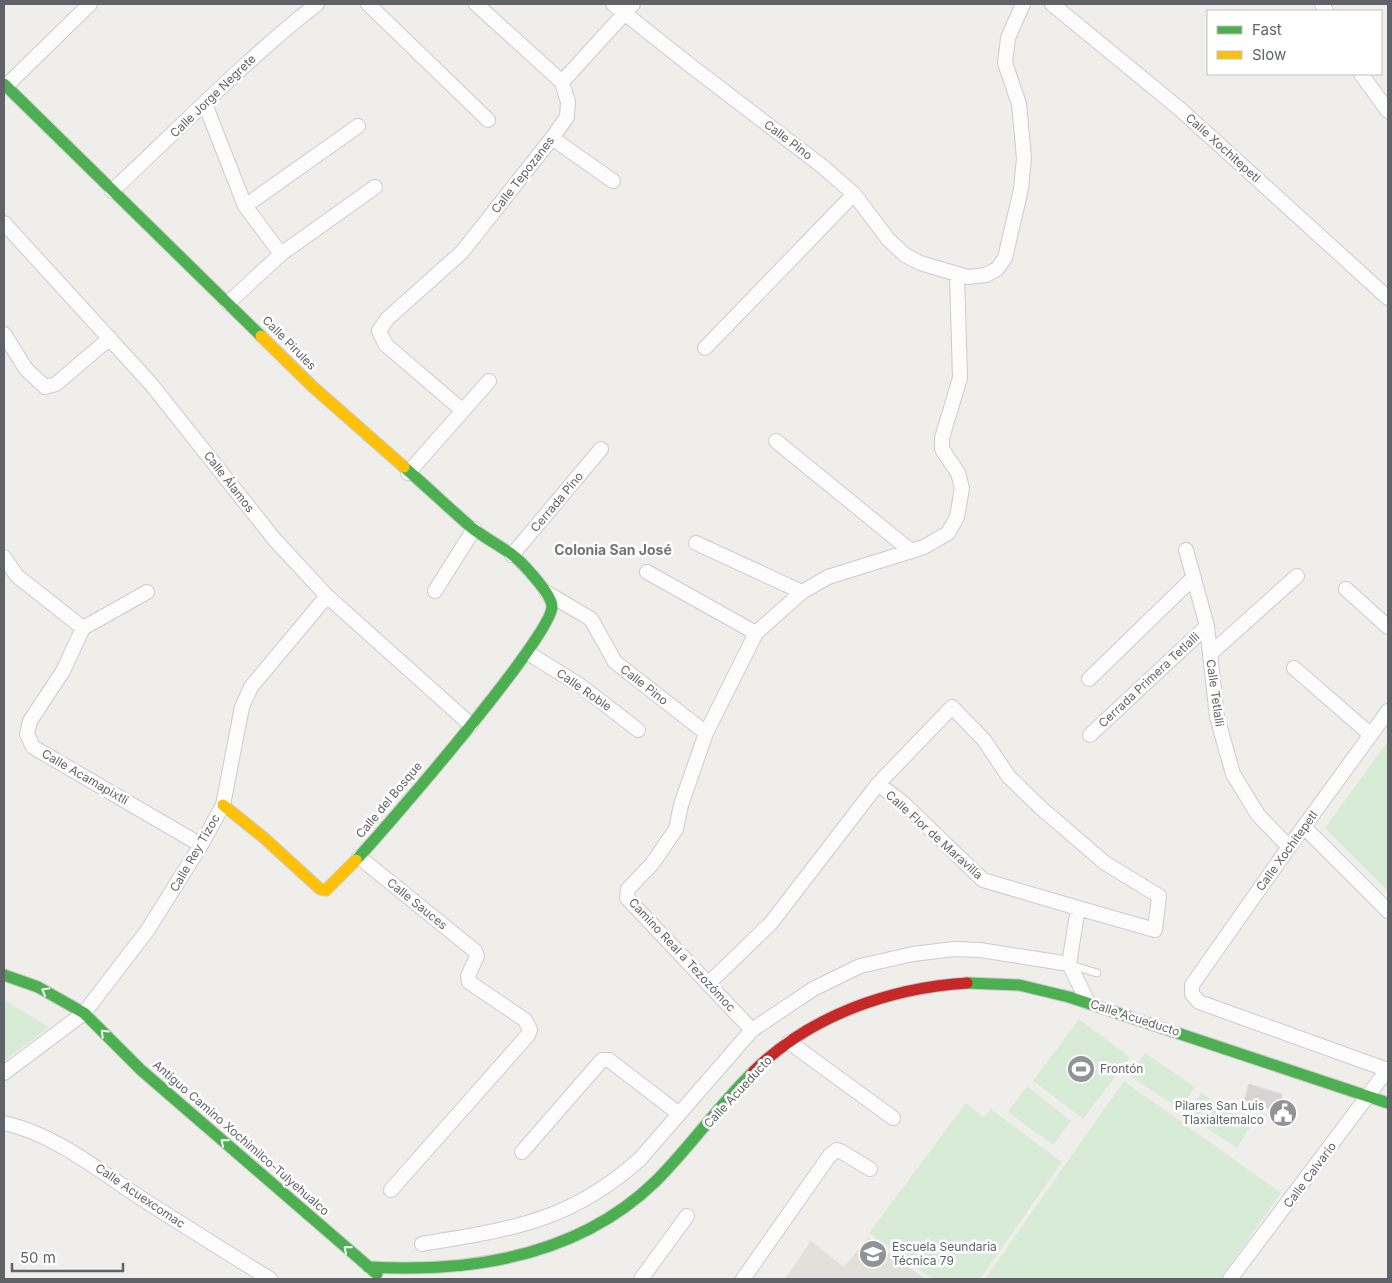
<svg xmlns="http://www.w3.org/2000/svg" width="1392" height="1283" viewBox="0 0 1392 1283" font-family="Inter,sans-serif">
<style>
.education{fill:#e2e0da}
.green{fill:#d8ebd6}
.building{fill:#d6d5d3;stroke:#deddd9}
.lines{fill:none;stroke-linecap:round;stroke-linejoin:round}
.lane-casing{stroke:#cbcccc;stroke-width:9}
.street-casing{stroke:#cbcccc;stroke-width:16}
.fast-casing{stroke:#cacacb;stroke-width:13}
.slow-casing{stroke:#cacacb;stroke-width:13}
.jam-casing{stroke:#cacacb;stroke-width:13}
.lane{stroke:#fdfcfc;stroke-width:7}
.street{stroke:#fdfcfc;stroke-width:14}
.fast{stroke:#4caf50;stroke-width:11}
.slow{stroke:#ffc107;stroke-width:11}
.jam{stroke:#c62828;stroke-width:11}
.oneway{stroke:#f6fbf6}
.labels{text-anchor:middle;stroke-width:5;stroke-linejoin:round;paint-order:stroke}
.street-label{font-size:12px;fill:#5f6368;stroke:#fff}
.poi-label{font-size:12px;fill:#5f6368;stroke:#fff;text-anchor:start}
.neighbourhood-label{font-size:14px;font-weight:bold;fill:#70757a;stroke:#fff}
</style>
<rect width="100%" height="100%" fill="#efeeea"/>
<path class="education" d="M868,1238L926,1279H785L811,1241L844,1267Z"/>
<path class="green" d="M1388,741V891L1325,828Z
M4,1000L49,1027L4,1061Z
M1079,1019L1130,1057L1083,1119L1033,1081Z
M1145,1053L1195,1087L1180,1109L1130,1076Z
M1124,1081L1281,1193L1220,1279H985Z
M1027,1086L1071,1121L1053,1145L1008,1112Z
M1201,1093L1251,1125L1237,1148L1187,1115Z
M966,1103L983,1117L991,1109L1062,1162L980,1279H932L869,1233Z"/>
<path class="building" d="M1249,1084L1282,1094V1106L1279,1105L1277,1111L1244,1101Z"/>
<g class="lines">
<defs>
<path id="lane" d="M1071,965L1097,973"/>
<path id="street" d="M368,4L488,120
M476,4L562,82
M613,4L691,66L822,166L854,194L888,239L905,255L920,263L968,277L986,275L997,269L1005,258L1021,189L1024,158L1019,104L1005,63L1008,38L1023,4
M1052,4L1181,110L1388,298
M1322,4L1326,11
M1361,74L1388,111
M562,82L633,4
M6,86L90,4
M205,104L245,206L281,254
M552,138L613,181
M112,191C180,128 244,61 317,4
M245,206L358,126
M4,223L151,384L275,540L327,596L471,725
M228,303L281,254L375,187
M4,334L26,369L45,387L56,384L110,338
M705,348L854,194
M462,410L386,345L379,331L387,319L462,252L552,138L567,117L568,102L562,82
M776,441L911,551
M408,473L489,381
M696,543L802,592
M1186,550L1207,626L1217,717L1233,774L1258,815L1289,847
M512,555L601,449
M4,557L17,576L83,628
M647,572L756,633
M1346,589L1388,627
M435,591L474,529
M547,593L591,619L615,662L706,733
M83,628L63,671L30,721L27,734L33,747L201,845
M83,628L147,592
M528,653L581,686L638,730
M1210,654L1297,576
M1294,668L1371,735
M1089,679L1194,577
M1388,711L1289,847L1192,985V994L1199,1002L1388,1070
M1090,735L1207,626
M878,784L902,802L983,880L1078,908L1069,964
M1304,827L1388,911
M359,857L475,951L477,956L468,976L469,982L525,1020L530,1030L528,1035L391,1190
M1069,964L1088,1002
M709,983L771,923L878,784L952,707L984,740L1009,777L1041,808L1105,863L1159,896L1155,930L1078,908
M752,1030L627,898L628,889L652,864L676,829L681,805L706,733L756,633L802,592L828,577L924,547L948,533L957,517L962,488L958,473L942,449V438L960,378L957,276
M789,1042L893,1118
M4,1073L84,1013L147,931L201,845L223,805L242,707L251,687L327,596
M4,1123C56,1134 103,1174 147,1202C188,1228 229,1254 270,1279
M522,1152L602,1060H609L678,1113
M422,1244C511,1229 570,1222 640,1159L752,1030L813,989L860,966L913,954L954,949L980,950L1069,964
M641,1279L687,1216
M743,1279L830,1155L837,1150L842,1152L870,1169
M1230,1279L1388,1069"/>
<path id="fast" d="M4,84L261,336
M356,860C384,830 554,634 552,606C551,593 521,561 510,553C498,545 484,537 472,528C449,508 427,487 404,467
M4,975L38,987L84,1013L141,1070L377,1274
M967,983L1019,985L1069,997L1388,1103
M368,1267C472,1273 579,1256 656,1181C691,1146 719,1105 754,1071"/>
<path id="slow" d="M261,336L313,387L404,467
M223,805L263,837L320,889L326,890L356,860"/>
<path id="jam" d="M754,1071C811,1015 890,988 967,983"/>
</defs>
<use href="#lane" class="lane-casing"/>
<use href="#street" class="street-casing"/>
<use href="#fast" class="fast-casing"/>
<use href="#slow" class="slow-casing"/>
<use href="#jam" class="jam-casing"/>
<use href="#lane" class="lane"/>
<use href="#street" class="street"/>
<use href="#fast" class="fast"/>
<use href="#slow" class="slow"/>
<use href="#jam" class="jam"/>
</g>
<defs><path id="oneway-chevron" d="M-2-3.5L2.5 0L-2 3.5" fill="none" stroke-width="1.6" stroke-linecap="round" stroke-linejoin="round" transform="scale(1.25)"/></defs>
<g class="oneway">
<use href="#oneway-chevron" transform="translate(45 991) rotate(-151)"/>
<use href="#oneway-chevron" transform="translate(104 1033) rotate(-136)"/>
<use href="#oneway-chevron" transform="translate(224 1142) rotate(-139)"/>
<use href="#oneway-chevron" transform="translate(347 1249) rotate(-139)"/>
</g>
<defs>
<symbol id="stadium-disc" viewBox="-11 -11 22 22"><circle r="9.5" fill="#919496" stroke="#fff"/><path d="M0-5a6.5 5 0 1 0 0 10a6.5 5 0 1 0 0-10ZM-3.5-1.8h7v3.6h-7Z" fill="#fff"/></symbol>
<symbol id="civic-disc" viewBox="-11 -11 22 22"><circle r="9.5" fill="#919496" stroke="#fff"/><path d="M-.6-6.5H3V-4.5H.6V-3L4-1V1h2V6H-6V1h2V-1L-.6-3ZM-1.2 2.5V6h2.4V2.5Z" fill="#fff"/></symbol>
<symbol id="school-disc" viewBox="-11 -11 22 22"><circle r="9.5" fill="#919496" stroke="#fff"/><path d="M0-5L7-2L0 1L-7-2ZM-4 1L0 2.5L4 1V4Q0 6-4 4Z" fill="#fff"/></symbol>
</defs>
<g fill-rule="evenodd">
<use href="#stadium-disc" x="1065" y="1053" width="32" height="32"/>
<use href="#civic-disc" x="1267" y="1097" width="32" height="32"/>
<use href="#school-disc" x="857" y="1238" width="32" height="32"/>
</g>
<g class="labels">
<g class="street-label">
<text transform="translate(213 96) rotate(-44)" y="4">Calle Jorge Negrete</text>
<text transform="translate(788 140) rotate(37)" y="4">Calle Pino</text>
<text transform="translate(1223 148) rotate(42)" y="4">Calle Xochitepetl</text>
<text transform="translate(523 175) rotate(-52)" y="4">Calle Tepozanes</text>
<text transform="translate(289 343) rotate(45)" y="4">Calle Pirules</text>
<text transform="translate(229 482) rotate(52)" y="4">Calle Álamos</text>
<text transform="translate(557 502) rotate(-50)" y="4">Cerrada Pino</text>
<text transform="translate(1149 680) rotate(-43)" y="4">Cerrada Primera Tetlalli</text>
<text transform="translate(644 685) rotate(38)" y="4">Calle Pino</text>
<text transform="translate(584 690) rotate(35)" y="4">Calle Roble</text>
<text transform="translate(1215 693) rotate(82)" y="4">Calle Tetlalli</text>
<text transform="translate(85 777) rotate(30)" y="4">Calle Acamapixtli</text>
<text transform="translate(389 800) rotate(-50)" y="4">Calle del Bosque</text>
<text transform="translate(934 835) rotate(42)" y="4">Calle Flor de Maravilla</text>
<text transform="translate(1287 851) rotate(-54)" y="4">Calle Xochitepetl</text>
<text transform="translate(195 853) rotate(-60)" y="4">Calle Rey Tizoc</text>
<text transform="translate(417 904) rotate(39)" y="4">Calle Sauces</text>
<text transform="translate(682 955) rotate(47)" y="4">Camino Real a Tezozómoc</text>
<text transform="translate(1135 1018) rotate(18)" y="4">Calle Acueducto</text>
<text transform="translate(738 1092) rotate(-47)" y="4">Calle Acueducto</text>
<text transform="translate(241 1138) rotate(41)" y="4">Antiguo Camino Xochimilco-Tulyehualco</text>
<text transform="translate(1310 1175) rotate(-53)" y="4">Calle Calvario</text>
<text transform="translate(140 1196) rotate(34)" y="4">Calle Acuexcomac</text>
</g>
<g class="poi-label">
<text x="1100" y="1073">Frontón</text>
<text x="1264" y="1110" text-anchor="end">Pilares San Luis<tspan x="1264" dy="14">Tlaxialtemalco</tspan></text>
<text x="892" y="1251">Escuela Seundaria<tspan x="892" dy="14">Técnica 79</tspan></text>
</g>
<g class="neighbourhood-label">
<text x="613" y="555">Colonia San José</text>
</g>
</g>
<rect width="1392" height="1283" fill="none" stroke="#5f6368" stroke-width="10"/>
<rect x="1207" y="10" width="175" height="65" fill="#ffffff" stroke="#bfc1c3"/>
<rect x="1217" y="26" width="25" height="8" fill="#4caf50" stroke="#bfc1c3"/>
<text x="1252" y="35" font-size="15" fill="#5f6368">Fast</text>
<rect x="1217" y="51" width="25" height="8" fill="#ffc107" stroke="#bfc1c3"/>
<text x="1252" y="60" font-size="15" fill="#5f6368">Slow</text>
<path d="M12 1263v8h111v-8" fill="none" stroke="#5f6368" stroke-width="2.5"/>
<text x="20" y="1263" font-size="15" fill="#5f6368" stroke="#ffffff" stroke-width="4" paint-order="stroke">50 m</text>
</svg>
